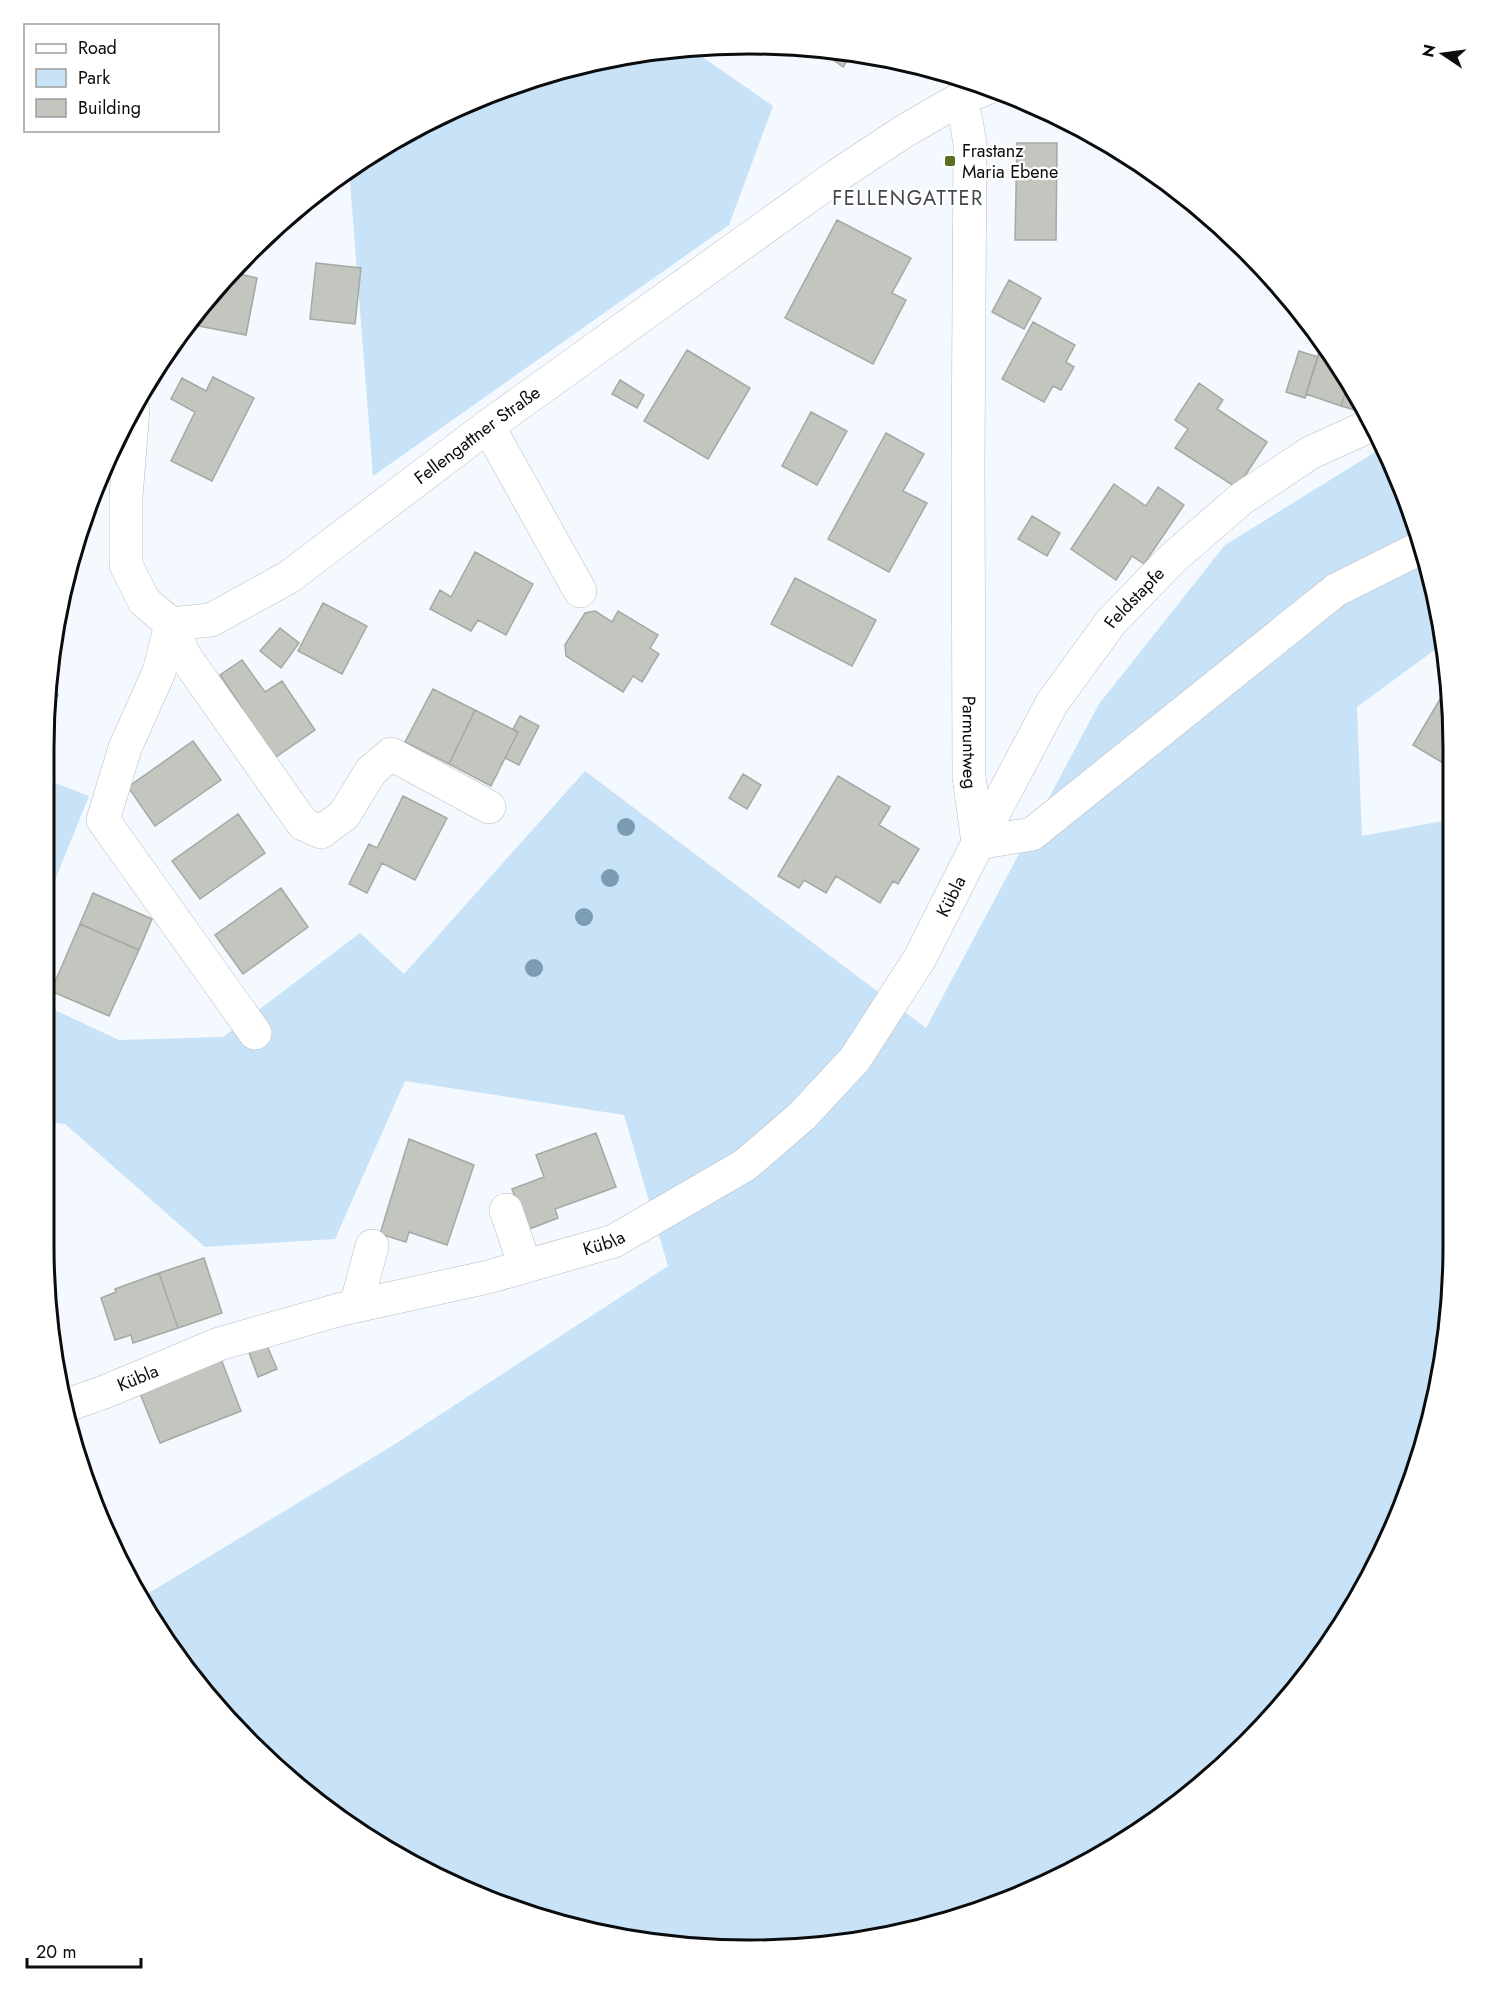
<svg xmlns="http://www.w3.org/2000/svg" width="1497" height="1994" viewBox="0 0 1497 1994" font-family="Jost,sans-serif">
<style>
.green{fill:#c8e2f7}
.building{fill:#c3c5bf;stroke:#a6a8a2;stroke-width:1.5}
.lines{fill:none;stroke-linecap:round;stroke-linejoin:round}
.minor-casing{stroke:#b8bdc2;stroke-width:34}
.minor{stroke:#fff;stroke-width:33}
.tree{fill:#7c9cb3}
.poi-dot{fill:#5c6f1e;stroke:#fff;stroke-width:2}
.labels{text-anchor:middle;stroke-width:4.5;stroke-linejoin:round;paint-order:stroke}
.poi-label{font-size:18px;fill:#0b0c0e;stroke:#fff;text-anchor:start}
.street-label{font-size:18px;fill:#0b0c0e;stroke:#fff}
.neighbourhood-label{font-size:20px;letter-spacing:1.5px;fill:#43474b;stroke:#fff}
.rim{fill:none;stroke:#0b0c0e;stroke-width:3}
</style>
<rect width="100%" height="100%" fill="#f3f9fe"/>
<path class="green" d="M691,49L773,106L729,225L373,476L349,169L357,163L478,97L611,57Z
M1380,449L1416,522L1444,643L1357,707L1362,836L1448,820V1337L1416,1472L1359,1598L1247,1744L1140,1831L975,1913L795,1949L611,1937L436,1878L357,1831L250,1744L139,1599L392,1446L668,1266L624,1115L405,1081L335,1239L205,1247L65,1124L44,1121V1005L119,1040L223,1037L360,933L404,974L585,771L926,1028L1099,704L1225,545Z
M45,779L89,796L44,907Z"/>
<path class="building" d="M831,52L852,54L843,67L828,56Z
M1017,143H1057L1056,240H1015Z
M837,220L911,258L892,293L906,300L873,364L785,318Z
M316,263L361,268L355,324L310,319Z
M230,272L257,278L246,335L188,324L189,320Z
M1009,280L1041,298L1024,329L992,312Z
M1033,322L1075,345L1066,362L1074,367L1061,390L1053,386L1044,402L1002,379Z
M1322,342L1334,357L1348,384L1341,406L1306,394Z
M687,350L750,388L708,459L644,421Z
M1299,351L1318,357L1305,398L1286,392Z
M213,377L254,398L212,481L171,461L195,412L171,399L182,378L206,391Z
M620,380L644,395L637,408L612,394Z
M1199,383L1223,400L1217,409L1267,442L1237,488L1175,448L1188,429L1175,420Z
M1348,384L1362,412L1341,406Z
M811,412L847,431L817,485L782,466Z
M886,433L924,454L903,491L927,503L889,572L828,539Z
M1114,484L1146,506L1158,487L1184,505L1144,564L1132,556L1116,580L1071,549Z
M1032,516L1060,533L1047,556L1018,539Z
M475,552L533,584L506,635L478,620L471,631L430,609L440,590L451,597Z
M795,578L876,620L852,666L771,624Z
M323,603L367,626L342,674L298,651Z
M595,611L612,622L618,611L658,635L650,648L659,654L642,682L633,676L623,692L566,656L565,645L585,613Z
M280,628L299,643L281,668L260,651Z
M242,660L265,692L282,681L315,730L273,759L240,710L242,708L220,675Z
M47,688L58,695L45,715V703Z
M433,689L475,710L449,764L405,742Z
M1440,699L1448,704V766L1413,745Z
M475,710L518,732L491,786L449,764Z
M520,716L539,726L519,765L505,758L518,732L513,729Z
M193,741L221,780L155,826L128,787Z
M743,774L761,785L747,809L729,798Z
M838,776L890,807L879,825L919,849L898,884L893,881L880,903L836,876L826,893L804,880L799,888L778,876Z
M403,796L447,818L415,880L382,863L367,893L349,884L369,844L377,848Z
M238,814L265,853L200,899L172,861Z
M281,888L308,927L243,974L215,935Z
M93,893L152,919L139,950L80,924Z
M80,924L139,950L109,1016L51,991Z
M596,1133L616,1187L555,1209L558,1218L527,1230L512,1189L544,1177L536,1155Z
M409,1139L474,1165L447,1245L409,1232L406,1242L380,1234Z
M204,1258L222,1313L178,1328L159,1273Z
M159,1273L178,1328L133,1343L131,1335L115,1340L101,1298L116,1292L115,1289Z
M266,1343L277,1369L258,1377L248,1350Z
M221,1359L241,1411L160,1443L139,1391Z"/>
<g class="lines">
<defs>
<g id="minor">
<path id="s1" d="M958,100L966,120L970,144L968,464L969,777L978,843"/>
<path id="s2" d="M133,410L126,496V565L144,601L171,624L211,620L289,577L488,426L838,175L903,132L958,100L987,88"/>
<path d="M488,426L580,591"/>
<path d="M171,624L184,655L303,824L321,832L344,815L371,771L391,754L489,807"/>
<path d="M171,624L159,672L125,748L103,820L255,1033"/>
<path d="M978,843L1032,834L1336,590L1422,547"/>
<path d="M506,1210L525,1266"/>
<path d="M356,1306L372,1246"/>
<path id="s3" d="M65,1406L107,1391L219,1344L338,1310L488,1277L614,1241L745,1165L802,1116L855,1059L920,958L978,843L1052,703L1111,622L1173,558L1241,499L1310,453L1369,426"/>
</g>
</defs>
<use href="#minor" class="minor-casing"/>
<use href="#minor" class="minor"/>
</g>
<g class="tree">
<circle cx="626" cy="827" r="9"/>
<circle cx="610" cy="878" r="9"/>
<circle cx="584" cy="917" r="9"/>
<circle cx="534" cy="968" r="9"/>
</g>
<rect class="poi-dot" x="944" y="155" width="12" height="12" rx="3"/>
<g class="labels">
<g class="poi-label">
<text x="962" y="157">Frastanz<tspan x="962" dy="21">Maria Ebene</tspan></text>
</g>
<g class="street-label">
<text dy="6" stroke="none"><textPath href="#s2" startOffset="596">Fellengattner Straße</textPath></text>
<text dy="6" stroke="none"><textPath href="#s3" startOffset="1420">Feldstapfe</textPath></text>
<text dy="6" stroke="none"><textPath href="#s1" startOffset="644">Parmuntweg</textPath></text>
<text dy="6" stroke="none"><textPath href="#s3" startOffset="1068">Kübla</textPath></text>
<text dy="6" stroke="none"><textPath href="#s3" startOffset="564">Kübla</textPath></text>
<text dy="6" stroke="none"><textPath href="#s3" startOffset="78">Kübla</textPath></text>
</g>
<g class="neighbourhood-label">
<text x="908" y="205">FELLENGATTER</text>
</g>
</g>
<path d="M0 0H1497V1994H0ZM748 54H749A694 694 0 0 1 1443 748V1246A694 694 0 0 1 749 1940H748A694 694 0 0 1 54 1246V748A694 694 0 0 1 748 54Z" fill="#fff" fill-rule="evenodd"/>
<path class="rim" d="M748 54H749A694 694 0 0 1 1443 748V1246A694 694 0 0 1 749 1940H748A694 694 0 0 1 54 1246V748A694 694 0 0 1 748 54Z"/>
<rect x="24" y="24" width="195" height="108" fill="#ffffff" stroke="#9d9e9f" stroke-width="1.5"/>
<rect x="36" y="44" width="30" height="9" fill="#ffffff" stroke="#9d9e9f" stroke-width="1.5"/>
<text x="78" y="54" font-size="18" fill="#0b0c0e">Road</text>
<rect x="36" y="69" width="30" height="18" fill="#c8e2f7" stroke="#9d9e9f" stroke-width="1.5"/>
<text x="78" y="84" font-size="18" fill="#0b0c0e">Park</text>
<rect x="36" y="99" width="30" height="18" fill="#c3c5bf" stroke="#9d9e9f" stroke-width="1.5"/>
<text x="78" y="114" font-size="18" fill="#0b0c0e">Building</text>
<g transform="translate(1443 54) rotate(283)" stroke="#ffffff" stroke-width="4.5" paint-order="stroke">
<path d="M0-4.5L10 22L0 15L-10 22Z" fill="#0b0c0e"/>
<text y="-9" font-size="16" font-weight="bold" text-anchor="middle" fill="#0b0c0e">N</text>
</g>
<path d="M27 1958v9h114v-9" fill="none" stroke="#0b0c0e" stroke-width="3"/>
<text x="36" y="1958" font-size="18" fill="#0b0c0e" stroke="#ffffff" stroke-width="4.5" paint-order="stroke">20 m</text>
</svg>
